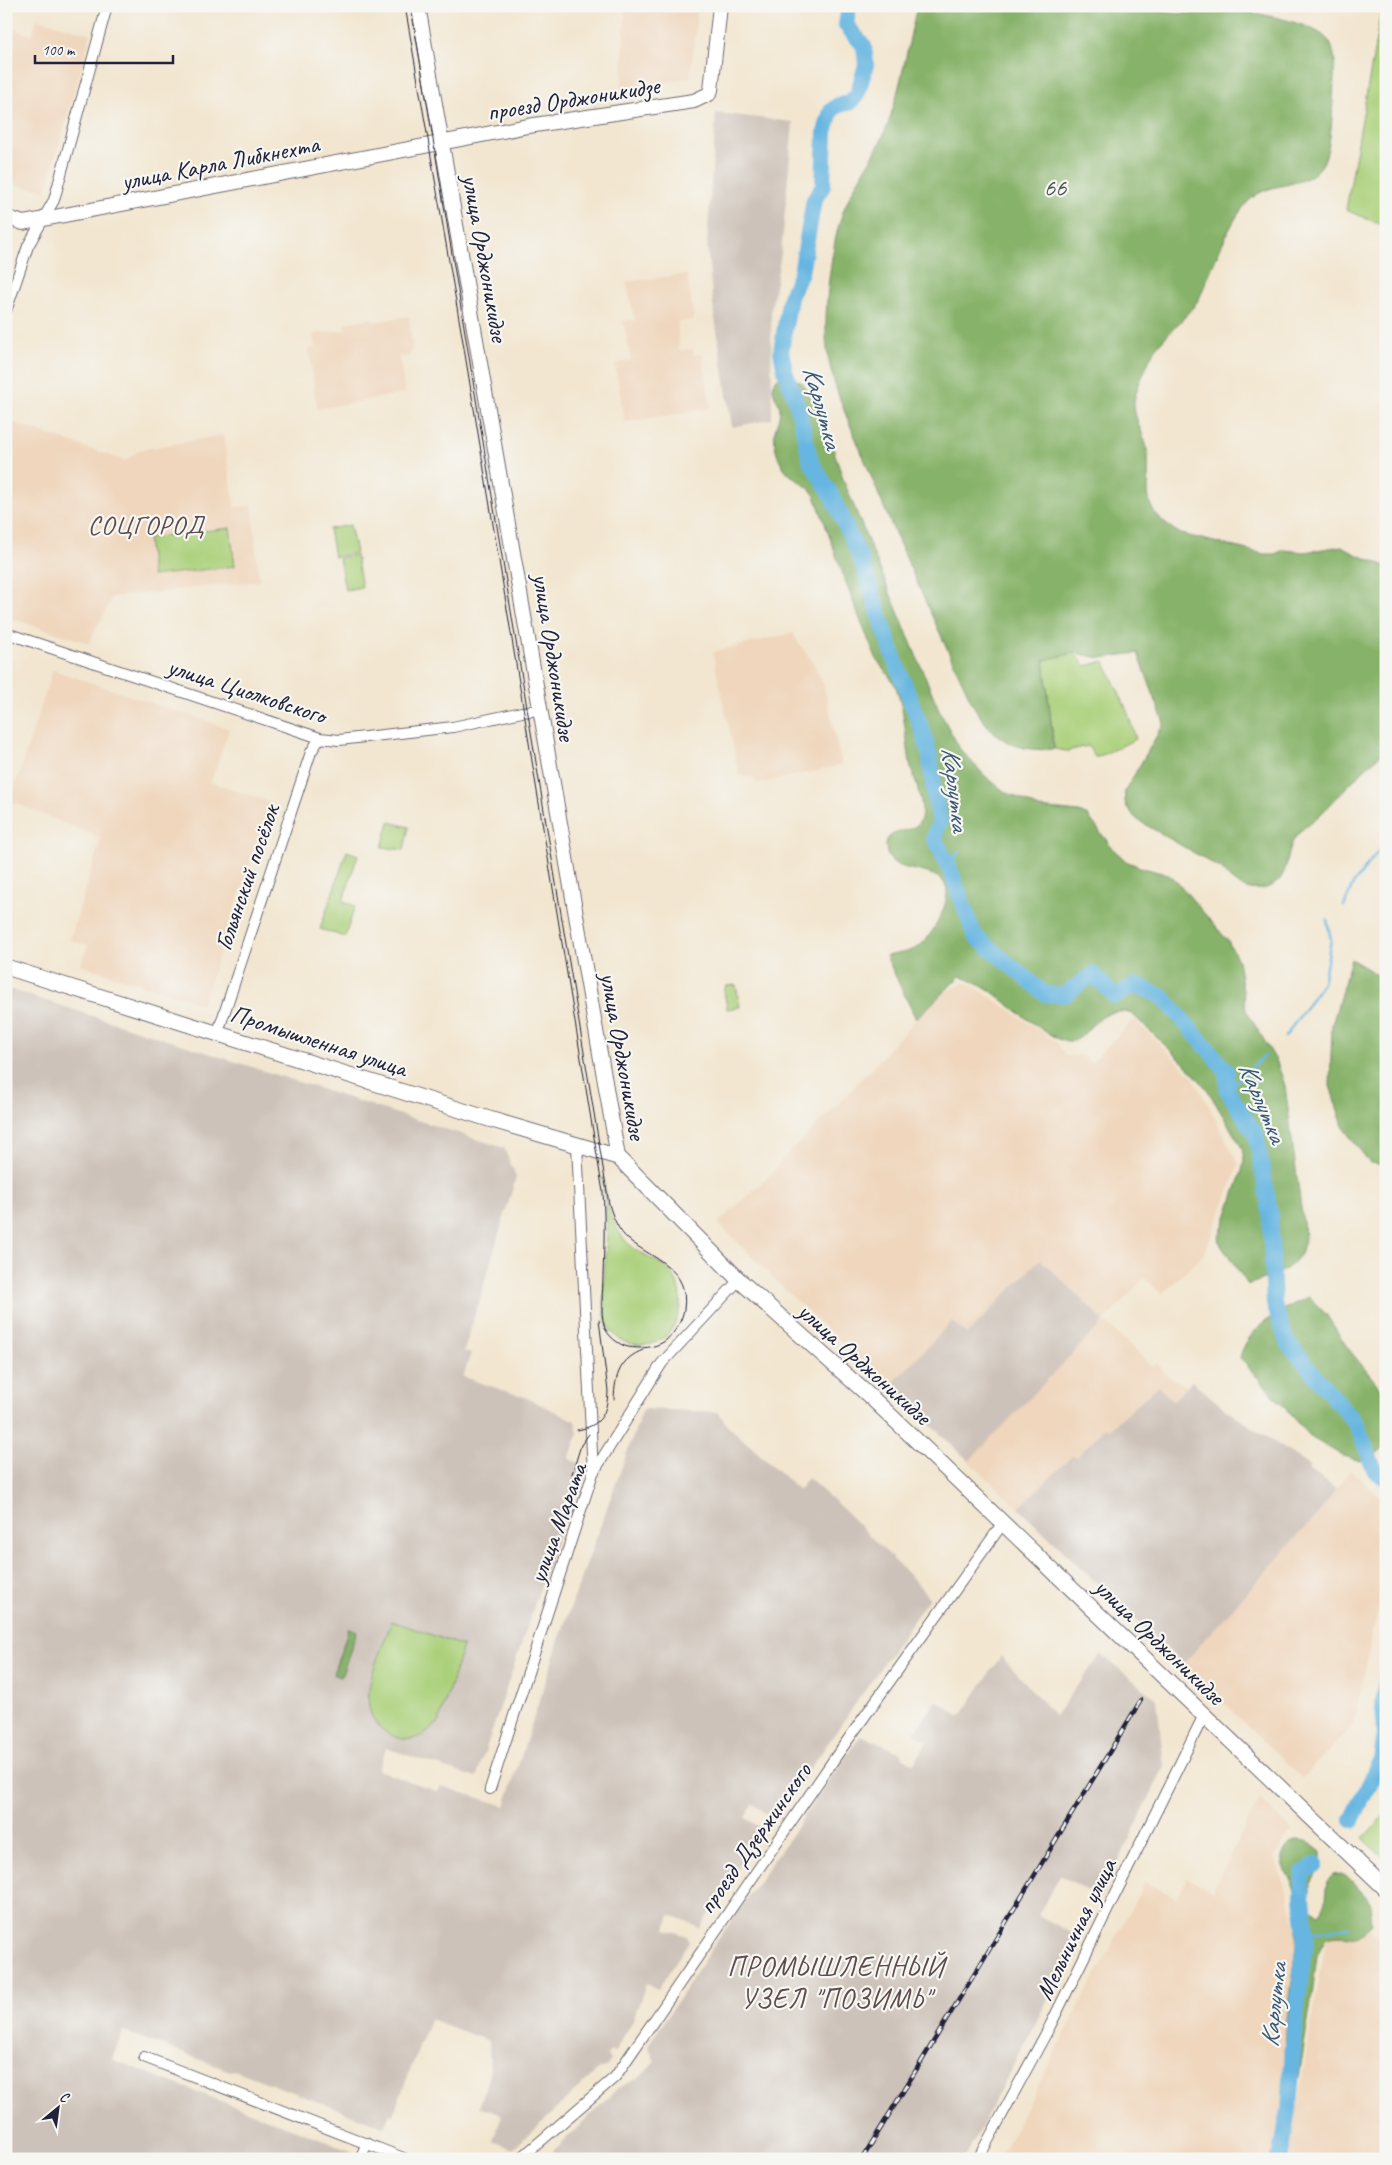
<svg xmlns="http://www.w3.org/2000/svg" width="1392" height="2165" viewBox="0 0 1392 2165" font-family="Caveat,sans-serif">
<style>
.built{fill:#efd6bc}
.industrial{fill:#cdc2b9}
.green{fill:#aad079;stroke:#66795a}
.forest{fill:#87b269;stroke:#546a52}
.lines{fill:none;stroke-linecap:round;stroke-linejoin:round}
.stream{stroke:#66b6e1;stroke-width:2.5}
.river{stroke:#66b6e1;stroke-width:16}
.minor-casing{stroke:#6b676f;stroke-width:12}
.secondary-casing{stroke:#6b676f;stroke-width:16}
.primary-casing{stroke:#6b676f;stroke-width:17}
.minor{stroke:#fff;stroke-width:10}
.secondary{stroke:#fff;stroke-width:14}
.primary{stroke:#fff;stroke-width:15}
.tram{stroke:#22223b;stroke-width:1}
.rail-casing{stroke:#22223b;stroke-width:4.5}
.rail{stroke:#f6f6f2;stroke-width:2.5;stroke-dasharray:8;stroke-linecap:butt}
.labels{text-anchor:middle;stroke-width:4.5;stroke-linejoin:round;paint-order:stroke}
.street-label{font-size:25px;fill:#22223b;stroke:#f6f6f2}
.park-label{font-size:25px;fill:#4b564e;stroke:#f6f6f2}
.water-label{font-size:26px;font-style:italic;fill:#3a5675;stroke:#f6f6f2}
.neighbourhood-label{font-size:26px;letter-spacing:1px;fill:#5f4b4c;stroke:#f6f6f2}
.quarter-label{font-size:28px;letter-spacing:1px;fill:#5f4b4c;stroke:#f6f6f2}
</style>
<rect width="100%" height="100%" fill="#f6f6f2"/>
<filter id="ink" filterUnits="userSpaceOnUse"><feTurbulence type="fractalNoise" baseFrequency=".02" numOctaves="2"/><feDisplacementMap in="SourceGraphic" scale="10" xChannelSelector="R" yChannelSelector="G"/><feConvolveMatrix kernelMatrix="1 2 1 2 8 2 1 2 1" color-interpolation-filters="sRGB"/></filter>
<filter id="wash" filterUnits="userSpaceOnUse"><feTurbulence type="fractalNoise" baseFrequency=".0096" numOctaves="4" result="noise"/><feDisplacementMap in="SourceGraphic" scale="20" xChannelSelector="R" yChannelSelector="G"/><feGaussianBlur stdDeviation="1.12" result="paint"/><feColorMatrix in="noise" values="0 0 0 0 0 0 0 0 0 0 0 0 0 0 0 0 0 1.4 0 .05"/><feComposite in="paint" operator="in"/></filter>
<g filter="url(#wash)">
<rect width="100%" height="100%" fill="#f2e6d0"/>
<path class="built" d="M625,6H698L690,78L622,90Z
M37,19L91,34L46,190L25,187L6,182V36L15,30L32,35Z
M687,274L694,320L677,322L679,350L692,349L693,355L702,354L711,408L625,422L615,364L631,360L623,321L635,320L626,282Z
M409,316L412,350L409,356L399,357L405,393L317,409L309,349L315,348L313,334L346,330L345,323L372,318L374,322Z
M6,420L125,461L140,450L223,435L235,507L252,506L259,581L112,597L89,643L6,617Z
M793,633L799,644L812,661L823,683L842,765L757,784L753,777L742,776L739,774L713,654L716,651Z
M53,670L229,729L211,782L271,802L202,1004L81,965L88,945L70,940L101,838L10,801Z
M965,982L974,986L1056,1042L1066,1056L1082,1055L1091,1063L1134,1019L1193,1077L1239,1164L1205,1253L1162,1294L1144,1278L1104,1321L1153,1367L1157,1363L1168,1376L1187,1386L1192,1381L1225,1409L1310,1466L1308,1469L1336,1489L1350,1470L1386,1502V1573L1353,1726L1302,1778L1019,1508L779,1284L718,1223L773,1172L781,1161L849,1093L916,1019L946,991Z
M1260,1798L1292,1830L1275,1856L1299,1933L1286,2031L1285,2109L1271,2159H999L1145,1882L1176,1898L1187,1878L1212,1891Z
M1356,1916L1386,1946V2159H1288L1330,1919Z"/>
<path class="industrial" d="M716,113L793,122L781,254L771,309L772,419L732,427L713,306L707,242Z
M6,988L504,1148L516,1177L464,1351L471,1353L463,1377L527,1398L575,1421L578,1434L569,1459L582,1464L476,1778L386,1748L378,1770L438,1792L441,1786L505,1806L561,1634L643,1409L718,1412L727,1425L799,1490L808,1478L844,1510L918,1584L929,1598L780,1812L768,1815L753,1804L745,1818L763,1829L699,1929L690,1922L670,1915L666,1929L687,1936L689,1941L658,1989L646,1984L632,2022L614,2053L611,2051L607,2055L610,2060L607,2066L597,2071L513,2149L493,2141L502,2115L479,2107L490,2075L489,2041L430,2019L393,2115L390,2114L385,2127L234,2070L230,2071L123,2031L112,2059L353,2152L350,2159H6Z
M1040,1259L1104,1321L969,1461L890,1386L952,1321L967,1334Z
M1192,1381L1225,1409L1310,1466L1308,1469L1336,1489L1321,1510L1183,1664L1132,1616L1133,1614L1116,1599L1114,1600L1019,1508L1073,1455L1077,1457L1105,1427L1108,1430L1158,1386L1173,1401Z
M1101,1654L1157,1700L1164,1767L1101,1898L1060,1875L1038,1915L1080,1938L964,2159H545L618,2088L639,2078L652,2065L655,2061L648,2046L708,1954L861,1735L899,1752L903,1755L902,1757L914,1764L928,1741L914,1733L936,1701L961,1716L1001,1656L1055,1716Z"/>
<path class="green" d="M1382,6H1386V227L1346,210Z
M350,525L356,553L334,557L329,529Z
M230,528L235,566L152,576L148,538Z
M356,555L362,587L345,590L339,558Z
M1074,653L1086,666L1104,661L1126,708L1136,739L1098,757H1095L1088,746L1067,751L1054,749L1044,660Z
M389,822L409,827L404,850L382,847Z
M347,851L358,855L343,901L355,906L345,937L320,929Z
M736,985L740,1007L727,1009L724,990L726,986Z
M603,1177C606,1200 610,1222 625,1240C633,1250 649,1256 660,1263C683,1278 686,1307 672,1329C667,1338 654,1345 644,1345C627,1345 615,1340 607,1324C600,1308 607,1247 607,1226C607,1210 604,1193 603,1177Z
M392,1621L463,1646L439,1721C429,1733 415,1743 399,1738C343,1720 379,1658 392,1621Z
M1386,1813V1860L1363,1838Z"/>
<path class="forest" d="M917,6H1147C1175,20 1200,10 1230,11C1252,11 1311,22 1326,38C1332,43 1333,52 1335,59C1333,83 1334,147 1322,165C1318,171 1312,176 1305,179C1288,187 1267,185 1252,198C1230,216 1211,272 1199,299C1188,316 1174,327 1161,342C1151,352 1147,367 1141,379C1138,387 1134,396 1134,405C1135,423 1147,438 1148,456C1150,498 1139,509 1181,534L1264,554H1275L1284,550L1304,552L1342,546L1355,554L1386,566V751C1362,769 1343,792 1322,813C1312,822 1302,828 1294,839C1286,853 1289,879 1271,886C1252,895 1232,885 1222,869L1139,821C1129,812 1123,806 1125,791L1164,723L1138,653L1101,658L1074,653L1044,660L1054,749C1015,753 992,738 973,705C935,622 896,540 863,456C850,424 834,391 828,356C822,323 830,254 840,221C850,185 877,157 888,124C901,86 908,45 917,6Z
M786,375L803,383L827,430L843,479L869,543L940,712L960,749L985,776L1004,791L1039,808L1079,812L1088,816L1113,849L1126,861L1140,867L1169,875L1179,884L1228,941L1238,960L1246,1010L1277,1062L1285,1086L1305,1238C1300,1271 1275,1274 1248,1285L1218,1240L1242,1171L1244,1160L1242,1148L1207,1089L1187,1066L1132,1014C1094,1002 1090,1041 1069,1042C1053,1043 1004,1000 988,989C980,984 970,980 960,976L916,1019L886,956C895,954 910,952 918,947C931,939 954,898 945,884C933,864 887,877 886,847C885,823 922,839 922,812C922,798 915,781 911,768C906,742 905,714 897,690C892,676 880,668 875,655C852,603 834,549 815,496C807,483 792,480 784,468C777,457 773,444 775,431C776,424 780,417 780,409C779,400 770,392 774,383C777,377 781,376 786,375Z
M1351,959L1386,980V1165L1370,1163L1344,1129L1330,1086L1332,1025Z
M1309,1297L1326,1314L1347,1347L1381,1389L1386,1412L1385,1447L1376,1454L1361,1461L1343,1456L1312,1438L1240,1358C1247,1327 1282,1309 1309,1297Z
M349,1628L357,1631L341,1677L333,1674Z
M1297,1840L1307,1841L1321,1852C1323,1872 1305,1885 1309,1908L1320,1914L1324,1909L1327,1881L1333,1875L1341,1874L1348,1877L1370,1901L1372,1924C1354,1945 1348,1932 1326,1938L1317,1955L1312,1995L1286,2159H1271C1277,2143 1284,2124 1285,2107C1287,2082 1284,2056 1286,2031C1289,1988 1301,1946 1298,1903C1297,1879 1265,1857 1297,1840Z"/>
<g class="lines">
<path class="stream" d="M949,867L959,851
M1344,906L1353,884L1386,841
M1285,1037L1323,983L1331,940L1327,920
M1227,1090L1265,1055
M1306,1934L1348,1927"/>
<path class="river" d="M849,6L846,25L864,46L866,65L857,95L849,103L838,105L831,111L825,132L823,186L814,200L801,273L790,297L781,351L785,371L797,404L811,462L831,494L860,557L893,655L923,732L930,757L934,794L940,821L934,837L949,867L975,936L1045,994L1064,995L1093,974L1115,996L1136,985L1163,997L1227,1071V1090L1256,1135L1270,1212L1274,1304L1287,1342L1357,1425L1375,1471L1386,1478
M1352,1820L1381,1760L1385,1734L1383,1708L1386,1677
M1280,2159L1289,2110L1294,2031L1306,1934L1302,1898L1303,1872L1316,1864"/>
</g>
</g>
<g filter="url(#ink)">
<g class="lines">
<defs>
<path id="minor" d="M6,311L28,246L54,200L107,6
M6,633L320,738L339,740L453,727L522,712L539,710
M218,1032L311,752L320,738
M577,1145L593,1473
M490,1789L593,1473L662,1363L739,1280
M144,2057L406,2159
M360,2159L367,2143
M520,2159L615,2077L837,1755L1003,1523
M978,2159L1050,2026L1204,1715"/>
<path id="secondary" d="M418,6L618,1157
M6,217L23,223L528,126L694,101L709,94L711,90L720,6"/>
<path id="primary" d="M6,967L489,1119L618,1157L739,1280L874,1400L1386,1889"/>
</defs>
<use href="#minor" class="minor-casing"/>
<use href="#secondary" class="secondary-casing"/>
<use href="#primary" class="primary-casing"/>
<use href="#minor" class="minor"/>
<use href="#secondary" class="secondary"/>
<use href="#primary" class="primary"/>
<path class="tram" d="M405,6L463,342L603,1192C605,1220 604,1248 603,1276C603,1292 600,1310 604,1325C606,1335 619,1345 628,1347C640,1349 655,1348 665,1341C675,1333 682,1321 684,1309C690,1268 654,1260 629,1240C618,1231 613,1217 609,1204L411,6
M614,1399C615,1375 620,1359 643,1350
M577,1430C601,1426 607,1414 608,1391L599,1320
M572,1474L581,1445L589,1434"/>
<defs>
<path id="rail" d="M862,2159L1141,1700"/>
</defs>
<use href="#rail" class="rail-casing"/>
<use href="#rail" class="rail"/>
</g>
</g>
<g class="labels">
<g class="street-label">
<text transform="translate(573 98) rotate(-9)" y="9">проезд Орджоникидзе</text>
<text transform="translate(220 162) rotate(-11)" y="9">улица Карла Либкнехта</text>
<text transform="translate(486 258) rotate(80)" y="9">улица Орджоникидзе</text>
<text transform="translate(555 657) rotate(81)" y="9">улица Орджоникидзе</text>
<text transform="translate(247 690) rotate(18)" y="9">улица Циолковского</text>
<text transform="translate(246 877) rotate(-71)" y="9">Гольянский посёлок</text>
<text transform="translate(319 1040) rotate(18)" y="9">Промышленная улица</text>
<text transform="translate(624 1056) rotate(80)" y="9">улица Орджоникидзе</text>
<text transform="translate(865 1363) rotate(42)" y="9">улица Орджоникидзе</text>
<text transform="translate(557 1523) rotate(-70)" y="9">улица Марата</text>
<text transform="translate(1160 1641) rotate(44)" y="9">улица Орджоникидзе</text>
<text transform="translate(754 1838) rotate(-55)" y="9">проезд Дзержинского</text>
<text transform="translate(1075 1929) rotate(-64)" y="9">Мельничная улица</text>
</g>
<g class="park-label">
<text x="1055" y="196">66</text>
</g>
<g class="water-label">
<text transform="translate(823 407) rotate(74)" y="9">Карлутка</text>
<text transform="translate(956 789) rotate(83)" y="9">Карлутка</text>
<text transform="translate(1263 1102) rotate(67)" y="9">Карлутка</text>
<text transform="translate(1273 2005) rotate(-84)" y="9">Карлутка</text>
</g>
<g class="neighbourhood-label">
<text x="146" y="534">СОЦГОРОД</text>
</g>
<g class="quarter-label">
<text x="836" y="1976">ПРОМЫШЛЕННЫЙ<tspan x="836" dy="32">УЗЕЛ "ПОЗИМЬ"</tspan></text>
</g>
</g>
<rect width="1392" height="2165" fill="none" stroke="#f6f6f2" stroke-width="25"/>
<g transform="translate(58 2108) rotate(29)" stroke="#f6f6f2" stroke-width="4" paint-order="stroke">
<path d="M0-4L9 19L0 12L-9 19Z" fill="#22223b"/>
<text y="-8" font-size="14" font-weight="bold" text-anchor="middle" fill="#22223b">С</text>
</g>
<path d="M35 55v8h138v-8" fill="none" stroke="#22223b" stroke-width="2.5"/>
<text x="42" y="55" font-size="15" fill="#22223b" stroke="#f6f6f2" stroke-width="4" paint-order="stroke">100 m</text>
</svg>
